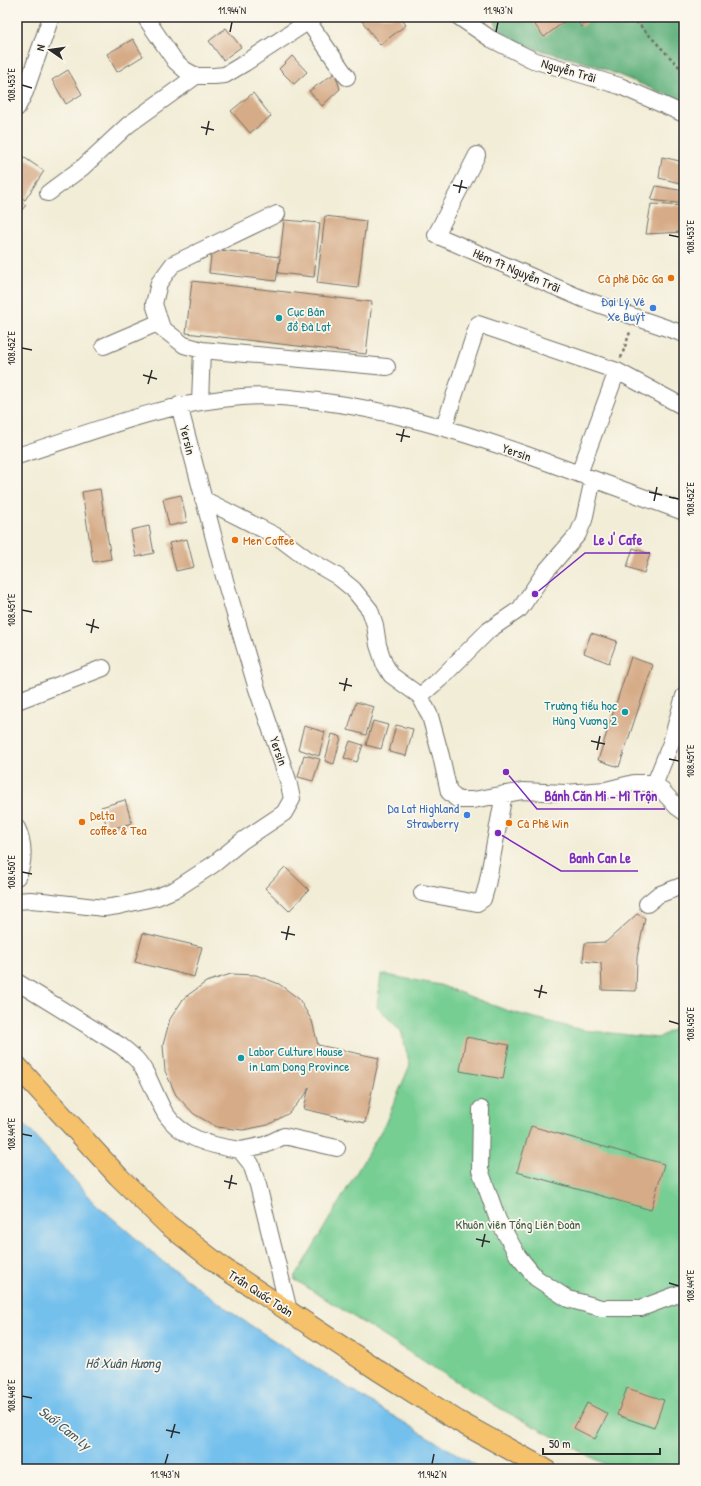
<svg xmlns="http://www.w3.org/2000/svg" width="701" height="1486" viewBox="0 0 701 1486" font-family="'Patrick Hand',sans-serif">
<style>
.green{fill:#76ce93;stroke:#507c5f}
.forest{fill:#60b17d;stroke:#466e54}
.water{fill:#73c0ed;stroke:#4f768c}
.building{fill:#d6ab87}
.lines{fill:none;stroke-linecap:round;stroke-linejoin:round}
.minor-casing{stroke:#716f67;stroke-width:18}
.major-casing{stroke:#716f67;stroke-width:22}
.path{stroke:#716f67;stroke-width:2.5;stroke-dasharray:3 3;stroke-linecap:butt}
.minor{stroke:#fff;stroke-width:16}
.major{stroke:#f5c16b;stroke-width:20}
.ticks{fill:none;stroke:#2b2b2b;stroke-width:1.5}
.food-dot{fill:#e8710a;stroke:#fbf7ec;stroke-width:1.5}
.shop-dot{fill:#3f7fe0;stroke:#fbf7ec;stroke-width:1.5}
.culture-dot{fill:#0f9aa8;stroke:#fbf7ec;stroke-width:1.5}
.labels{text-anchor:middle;stroke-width:3.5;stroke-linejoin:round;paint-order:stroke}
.street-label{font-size:13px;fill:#2b2b2b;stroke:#fbf7ec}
.food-label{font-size:13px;fill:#c56008;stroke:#fbf7ec;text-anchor:start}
.shop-label{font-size:13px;fill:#366cbe;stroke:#fbf7ec;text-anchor:end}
.culture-label{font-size:13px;fill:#0d838f;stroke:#fbf7ec;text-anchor:start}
.park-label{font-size:13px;fill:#425c4a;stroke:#fbf7ec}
.water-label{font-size:14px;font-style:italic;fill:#415865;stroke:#fbf7ec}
.leader{fill:none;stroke:#7b2cbf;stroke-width:1.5}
.callout-dot{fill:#7b2cbf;stroke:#fbf7ec;stroke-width:1.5}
.callout-label{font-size:14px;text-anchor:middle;font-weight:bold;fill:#7b2cbf;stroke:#fbf7ec;stroke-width:3.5;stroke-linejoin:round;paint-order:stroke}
.neatline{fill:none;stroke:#2b2b2b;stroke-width:1.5}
.ticks-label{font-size:10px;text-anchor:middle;fill:#2b2b2b}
</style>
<rect width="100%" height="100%" fill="#fbf7ec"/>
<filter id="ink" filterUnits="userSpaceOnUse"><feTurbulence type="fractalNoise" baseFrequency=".025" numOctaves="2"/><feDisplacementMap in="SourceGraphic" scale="8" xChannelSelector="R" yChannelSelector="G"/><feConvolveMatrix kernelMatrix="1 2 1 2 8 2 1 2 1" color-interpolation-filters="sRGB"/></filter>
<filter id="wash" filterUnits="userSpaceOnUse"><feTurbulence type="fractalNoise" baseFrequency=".012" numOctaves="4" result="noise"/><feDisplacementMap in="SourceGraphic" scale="16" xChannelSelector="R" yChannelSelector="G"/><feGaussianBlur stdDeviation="0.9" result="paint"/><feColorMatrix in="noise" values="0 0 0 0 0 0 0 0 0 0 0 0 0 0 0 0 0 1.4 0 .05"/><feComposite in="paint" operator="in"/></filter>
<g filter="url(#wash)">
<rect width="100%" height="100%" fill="#f2edd7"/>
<path class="green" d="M381,974L440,985L508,1011L582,1030L658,1038L676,1028L684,1020V1469H614L501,1409L412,1354L294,1279L385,1124L410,1065L401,1031L377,1007Z"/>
<path class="forest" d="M493,17H684V102L594,65L525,46L500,31L494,21Z"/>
<path class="water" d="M17,1116L96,1204L163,1262L238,1317L307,1362L378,1407L482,1469H17Z"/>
<g id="blocks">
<path class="building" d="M359,17H400L406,25L380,45Z
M529,17H568L569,18L544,37Z
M574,17H594L582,27Z
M226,28L241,47L223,60L209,41Z
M133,39L143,56L117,72L107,54Z
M292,56L307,72L294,84L279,69Z
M68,70L82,94L66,104L52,80Z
M335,73L340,89L322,106L309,91Z
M253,93L271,116L250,133L231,111Z
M19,154L44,171L25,200L17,195V157Z
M662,157L684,162V184L659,178Z
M656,186L684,191V204L651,200Z
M17,198L26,205L17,216Z
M651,204L684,206V232L646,234Z
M325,216L366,221L358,288L317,283Z
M284,220L320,223L314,277L278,273L280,258L276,281L209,273L212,249L280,257Z
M192,281L372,302L366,354L186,333Z
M100,489L111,559L93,562L82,492Z
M181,495L187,522L169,526L163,499Z
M149,526L154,553L136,557L131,530Z
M187,539L194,567L176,571L169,543Z
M633,548L650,554L644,573L627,567Z
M591,633L617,641L609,663L584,653Z
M631,657L653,665L619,767L598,760Z
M356,702L374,707L366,735L348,730Z
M373,721L388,725L381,749L366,745Z
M396,725L413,729L406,756L389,752Z
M304,726L325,732L319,756L298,749Z
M332,734L341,737L334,764L325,761Z
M350,741L363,745L357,762L344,758Z
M304,755L320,759L313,781L298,777Z
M125,800L132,823L108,830L101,807Z
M285,867L309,890L289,911L265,888Z
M637,914L645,918L637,957L636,991L602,990L601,963L583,961L585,943L606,942Z
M143,933L202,947L194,977L135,962Z
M231,974L256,975L279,984L299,999L312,1021L318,1045L379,1058L365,1123L304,1109L309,1087L306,1094L289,1113L268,1125L243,1130L217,1127L194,1114L176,1095L165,1071L163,1045L170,1019L184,998L206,982Z
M466,1037L509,1045L503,1079L460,1071Z
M531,1126L664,1164L651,1210L517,1172Z
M627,1388L664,1400L654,1428L617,1415Z
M587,1403L608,1414L595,1439L574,1428Z"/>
</g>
</g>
<g filter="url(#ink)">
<use href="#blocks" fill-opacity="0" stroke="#716f67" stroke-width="1"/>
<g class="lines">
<defs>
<path id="minor" d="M145,17L175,61L185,70L196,76H214L225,75L245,63L315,17
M305,17L347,77
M459,17L491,39L533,60L620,86L684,114
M17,108L25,92L51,17
M477,155L436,235L583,299L684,334
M48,193L83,167L128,125L196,76
M104,346L160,322
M202,350L387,367
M200,402L202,350L184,345L162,328L154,304L159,283L173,264L277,214
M444,427L478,324L617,371L684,407
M17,456C91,433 164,402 242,397C267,395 293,398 318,401C390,410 459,431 527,455C579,474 632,493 684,512
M579,474L617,371
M203,499L278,537L306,558L337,576L353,589L370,610L375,625L378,645L384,663L391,675L420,696L430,716L441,756L449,792L458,800H473L523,791L565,793L606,790L634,783H655L677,807L684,812
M420,696L440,679L489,630L520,609L545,572L578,534L584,520L593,479
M17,701L103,668
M655,783L671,743L684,696
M17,828C24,842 25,863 17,877
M422,893L477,903L483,899L487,885L504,794
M17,901L30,900L43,901L104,908L118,906L157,897L176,889L214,864L242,841L284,813L292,799L288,780L257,689L226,584L179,405
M647,904L658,895L684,885
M17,982L121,1046C126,1050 131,1054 136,1059C149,1073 155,1096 165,1113C182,1139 212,1146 240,1150L251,1164L258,1185L289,1311
M481,1109L480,1170L498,1220L518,1256L536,1278L568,1299L601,1308H641L684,1292
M240,1150L265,1145L284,1136L337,1148"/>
<path id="major" d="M17,1066L118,1176L167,1224L222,1267L379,1371L458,1421L545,1469"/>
</defs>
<use href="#minor" class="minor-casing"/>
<use href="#major" class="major-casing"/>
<path class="path" d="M632,17L684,72
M621,358L630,332"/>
<use href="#minor" class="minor"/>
<use href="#major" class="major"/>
</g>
</g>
<path class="ticks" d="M230,32L232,22M496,32L498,22M22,85L32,88M201,127L214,130M206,135L209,121M453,185L467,188M459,193L462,180M669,235L679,237M22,348L32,350M143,375L157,379M148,384L152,370M396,434L410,437M401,442L404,429M649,492L662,495M669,497L679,499M654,501L657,487M22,610L32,612M86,624L99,628M91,633L94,619M339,683L352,686M344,691L347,678M591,741L605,744M597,750L600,736M669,759L679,761M22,872L32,874M281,932L295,935M286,940L289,926M534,990L547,993M539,998L542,985M669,1021L679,1024M22,1134L32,1136M224,1181L237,1184M229,1189L232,1175M476,1239L490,1242M482,1247L485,1234M669,1283L679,1286M22,1396L32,1398M166,1430L180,1433M171,1438L175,1424M165,1464L168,1454M432,1464L434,1454"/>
<g class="food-dot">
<circle cx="671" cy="278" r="4"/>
<circle cx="235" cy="540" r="4"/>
<circle cx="82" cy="822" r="4"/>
<circle cx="509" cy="823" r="4"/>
</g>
<g class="shop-dot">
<circle cx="653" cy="308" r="4"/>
<circle cx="467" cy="815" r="4"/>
</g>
<g class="culture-dot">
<circle cx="279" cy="318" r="4"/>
<circle cx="625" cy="712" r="4"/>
<circle cx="241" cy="1058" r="4"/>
</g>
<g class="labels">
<g class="street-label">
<text transform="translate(569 70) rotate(16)" y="5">Nguyễn Trãi</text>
<text transform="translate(517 270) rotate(23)" y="5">Hẻm 17 Nguyễn Trãi</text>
<text transform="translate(188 440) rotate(76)" y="5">Yersin</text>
<text transform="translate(517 452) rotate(19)" y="5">Yersin</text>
<text transform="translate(279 751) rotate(71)" y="5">Yersin</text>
<text transform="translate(261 1293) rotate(33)" y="5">Trần Quốc Toản</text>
</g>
<g class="food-label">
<text x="663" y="283" text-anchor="end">Cà phê Dõc Ga</text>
<text x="243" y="545">Men Coffee</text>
<text x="90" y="820">Delta<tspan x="90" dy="15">coffee &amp; Tea</tspan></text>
<text x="517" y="828">Cà Phê Win</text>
</g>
<g class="shop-label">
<text x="645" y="306">Đại Lý Vé<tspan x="645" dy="15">Xe Buýt</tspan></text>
<text x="459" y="813">Da Lat Highland<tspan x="459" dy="15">Strawberry</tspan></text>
</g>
<g class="culture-label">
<text x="287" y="316">Cục Bản<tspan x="287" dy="15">đồ Đà Lạt</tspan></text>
<text x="617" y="710" text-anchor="end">Trường tiểu học<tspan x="617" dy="15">Hùng Vương 2</tspan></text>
<text x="249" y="1056">Labor Culture House<tspan x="249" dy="15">in Lam Dong Province</tspan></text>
</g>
<g class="park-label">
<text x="518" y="1229">Khuôn viên Tổng Liên Đoàn</text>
</g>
<g class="water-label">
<text x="123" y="1368">Hồ Xuân Hương</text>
<text transform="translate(65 1428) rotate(38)" y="5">Suối Cam Ly</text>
</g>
</g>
<path class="leader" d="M535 594L585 553H650M506 772L537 809H665M498 833L561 871H638"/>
<g class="callout-dot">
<circle cx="535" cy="594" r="4"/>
<circle cx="506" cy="772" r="4"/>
<circle cx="498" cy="833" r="4"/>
</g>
<g class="callout-label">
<text x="618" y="545">Le J' Cafe</text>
<text x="601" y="801">Bánh Căn Mi - Mì Trộn</text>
<text x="600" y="863">Banh Can Le</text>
</g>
<rect width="701" height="1486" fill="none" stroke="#fbf7ec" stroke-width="44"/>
<g transform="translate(50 50) rotate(283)" stroke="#fbf7ec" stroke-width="3" paint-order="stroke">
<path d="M0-3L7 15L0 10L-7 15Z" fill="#2b2b2b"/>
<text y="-6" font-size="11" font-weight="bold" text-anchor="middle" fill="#2b2b2b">N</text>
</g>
<path d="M543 1448v6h117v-6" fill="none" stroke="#2b2b2b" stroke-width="2"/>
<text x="549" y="1448" font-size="12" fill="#2b2b2b" stroke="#fbf7ec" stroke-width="3" paint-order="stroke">50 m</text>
<rect x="22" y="22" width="657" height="1442" class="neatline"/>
<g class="ticks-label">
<text x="232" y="14">11.944°N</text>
<text x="498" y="14">11.943°N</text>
<text transform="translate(11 85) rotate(-90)" y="4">108.453°E</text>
<text transform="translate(690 237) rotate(-90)" y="4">108.453°E</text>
<text transform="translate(11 348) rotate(-90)" y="4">108.452°E</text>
<text transform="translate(690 499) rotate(-90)" y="4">108.452°E</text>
<text transform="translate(11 610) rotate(-90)" y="4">108.451°E</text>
<text transform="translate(690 761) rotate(-90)" y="4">108.451°E</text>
<text transform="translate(11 872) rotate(-90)" y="4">108.450°E</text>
<text transform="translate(690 1024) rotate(-90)" y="4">108.450°E</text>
<text transform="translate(11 1134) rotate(-90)" y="4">108.449°E</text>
<text transform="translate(690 1286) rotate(-90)" y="4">108.449°E</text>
<text transform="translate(11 1396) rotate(-90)" y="4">108.448°E</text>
<text x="165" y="1478">11.943°N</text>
<text x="432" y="1478">11.942°N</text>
</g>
</svg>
